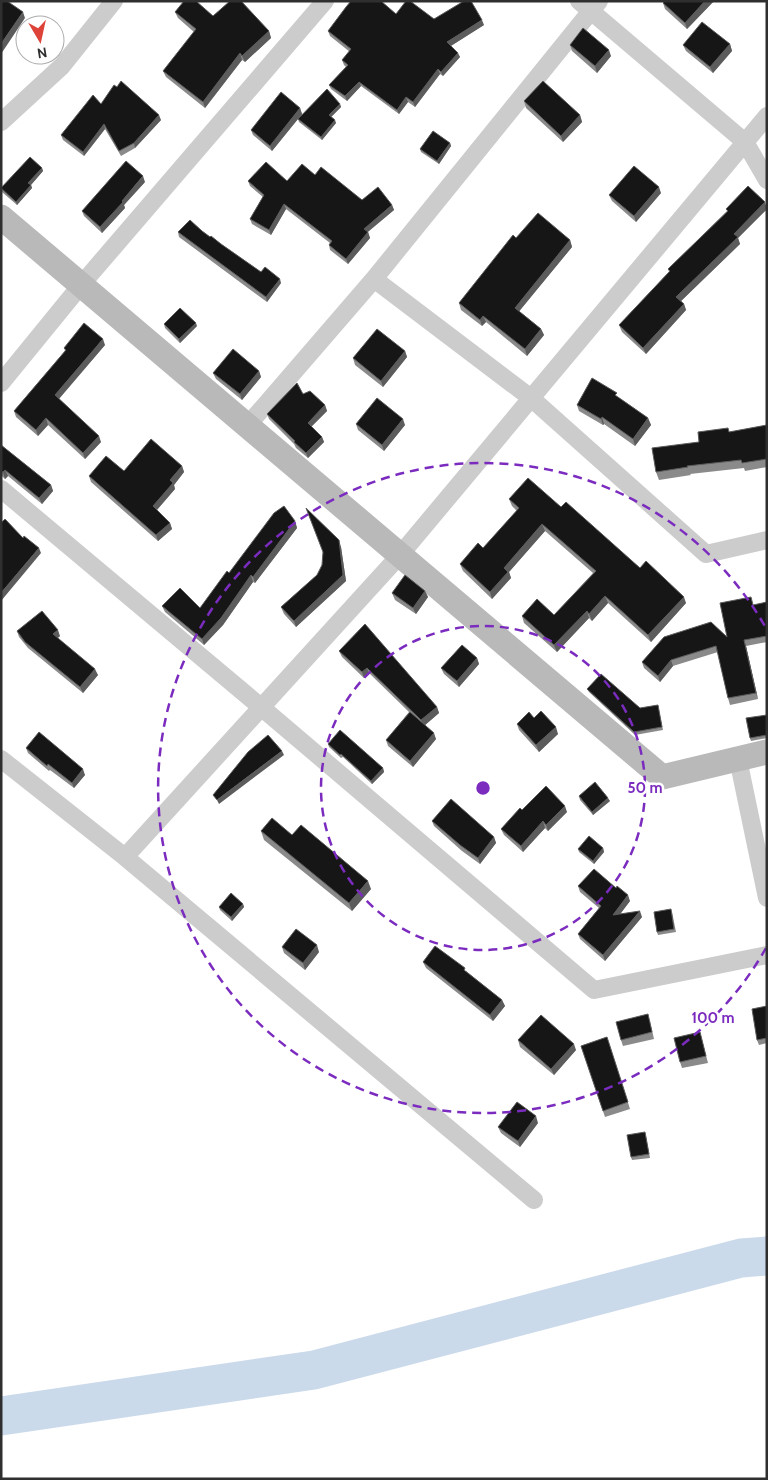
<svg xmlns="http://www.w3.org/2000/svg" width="768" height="1480" viewBox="0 0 768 1480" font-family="Cabin,sans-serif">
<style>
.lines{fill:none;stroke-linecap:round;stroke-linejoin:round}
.river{stroke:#cbdaeb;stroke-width:39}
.street{stroke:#ccc;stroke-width:18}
.secondary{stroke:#b9b9b9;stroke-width:25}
.wall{fill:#8a8a8a}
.shaded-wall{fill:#5c5c5c}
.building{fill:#161616;stroke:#5c5c5c}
.ring{fill:none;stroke:#7b2cbf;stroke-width:2.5;stroke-dasharray:9 6}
.centre{fill:#7b2cbf;stroke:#fff;stroke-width:2.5}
.ring-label{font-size:15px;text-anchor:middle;font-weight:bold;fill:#7b2cbf;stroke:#fff;stroke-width:5;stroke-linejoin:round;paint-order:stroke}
</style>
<rect width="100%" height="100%" fill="#fff"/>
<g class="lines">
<path class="river" d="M1,1416L314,1370L741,1258L767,1256"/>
<path class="street" d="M579,1L745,142L767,180
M1,122L62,66L114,1
M374,279L531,398L706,554L767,540
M1,383L81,285L325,1
M247,426L374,279L599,1
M1,489L261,707L594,990L767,955
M1,759L125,857L534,1200
M738,759L767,898
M125,857L400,555L767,116"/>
<path class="secondary" d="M1,217L662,777L767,752"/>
</g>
<path class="wall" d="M665,1H714L687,29L665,9L663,3Z
M175,12L213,16L269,31L271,38L245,62L242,60L205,108L166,77L163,71L194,32L178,18Z
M396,14L484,25L451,46L460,57L443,76L440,74L415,107L408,102L399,114L361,86L347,101L331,89L329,85L346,67L344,65L342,60L350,52L330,36L328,31Z
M730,44L732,51L713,73L686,51L683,45Z
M570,45L611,56L597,73L572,51Z
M524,101L580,115L582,122L563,142L526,108Z
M101,104L161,120L135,148L121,156L105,129L84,156L63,140L61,135Z
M340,104L341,107L331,117L336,123L322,140L299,122L298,119L272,151L253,135L251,130L300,108L302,114Z
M450,143L451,146L439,164L421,152L420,149Z
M42,168L43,171L31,185L32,188L17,205L2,192L1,188Z
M315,175L362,200L392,205L394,210L368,232L370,238L348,264L330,250L329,245L330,243L286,209L271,235L252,224L250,219L263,197L250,186L248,181H287Z
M145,182L124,205L125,208L102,233L84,216L82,211Z
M661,193L636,222L612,201L609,195Z
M767,206V209L738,238L740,244L681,301L684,304L686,310L646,354L622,332L619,325L669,272L668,269L727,211L726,209Z
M202,231L261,272L281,283L267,302L179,237L178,232Z
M516,238L570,240L572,247L519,311L541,329L544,335L527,356L486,322L482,326L461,310L459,303Z
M164,324L197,326L180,343L165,328Z
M105,345L59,399L101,442L85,459L48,425L38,436L16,417L14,411L65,351L64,348Z
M405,351L407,357L383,387L355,365L353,358Z
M259,371L261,377L242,400L216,379L213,373Z
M303,394L325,405L327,411L311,427L322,437L324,442L308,458L296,448L294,444L269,419L267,414Z
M618,397L648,418L651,425L635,446L604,424L603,425L579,411L577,405Z
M356,424L405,425L384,451L358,430Z
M767,425V467L745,471L744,468L690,474L691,475L659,480L656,472L699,442L729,432Z
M1,445L51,485L53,491L42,504L8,476L5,479L1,475Z
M182,466L184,472L174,485L175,489L157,510L170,523L172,529L158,541L91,482L89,476L124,471Z
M509,499L561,507L686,603L651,642L608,603L592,621L589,618L557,652L524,623L522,616L554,615L593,573L545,531L509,572L511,578L492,599L463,571L460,564L483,548L517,511L512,506Z
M295,521L297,528L255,583L253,582L223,625L204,645L165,612L162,606L200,608L229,573Z
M341,547L346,581L296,627L284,614L281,607L317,575Z
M425,591L428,597L416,614L395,600L392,593Z
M767,602V642L746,646L758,699L730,705L728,698L718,652L673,666L660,682L644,668L642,662L727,637L754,605Z
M17,631L60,636L58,638L98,675L83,693L28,648L19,637Z
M339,651L437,707L439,713L425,725L436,739L413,767L388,746L386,740L409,712L369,673L364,678L342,657Z
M477,658L479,664L459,687L444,674L441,668Z
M587,689L640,708L658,705L663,730L635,735L589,692Z
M767,715V738L751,741L750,738Z
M534,718L558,734L539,752L519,730L517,724Z
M328,744L383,768L384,772L372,784L343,757L341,758L329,747Z
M26,748L85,775L74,788L50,770L49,771L28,753Z
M579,796L610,801L593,815L580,800Z
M522,810L567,812L548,831L545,828L523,852L504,835L501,829Z
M432,821L494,837L496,843L480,864L462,851L434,826Z
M261,831L292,835L371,889L352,911L264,840Z
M603,848L604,852L594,864L579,852L578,849Z
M578,886L630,901L620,914L642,917L605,961L580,939L578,934L599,908L580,892Z
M243,904L244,907L232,921L220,910L219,907Z
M672,912L676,932L658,935L657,932Z
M282,947L319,952L305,970L284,953Z
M423,962L466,971L502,1000L505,1006L493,1021L426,968Z
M767,1006V1043L759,1045L757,1040Z
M650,1021L654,1039L623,1046L621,1040Z
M700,1032L708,1063L682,1068L680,1062Z
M607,1037L630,1109L605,1117L581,1046Z
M518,1040L576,1050L554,1075L520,1047Z
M538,1123L520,1147L501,1133L498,1127Z
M646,1136L650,1158L632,1160L631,1157Z"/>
<path class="shaded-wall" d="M705,1H714L687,29L685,23Z
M23,12L25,18L1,54V44Z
M482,20L484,25L449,47L447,42Z
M269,31L271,38L245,62L242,56Z
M730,44L732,51L713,73L710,67Z
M609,50L611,56L597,73L595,66Z
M240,53L242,60L205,108L203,102Z
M458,53L460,57L443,76L441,72Z
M438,69L440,74L415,107L413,102Z
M359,82L361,86L347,101L345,96Z
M406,97L408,102L399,114L397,110Z
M340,104L341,107L330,118L329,115Z
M300,108L302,114L272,151L270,146Z
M159,115L161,120L135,148L134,143Z
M580,115L582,122L563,142L561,136Z
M335,120L336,123L322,140L321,137Z
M104,124L105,129L84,156L83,152Z
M450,143L451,146L439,164L437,161Z
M42,168L43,171L30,186L28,183Z
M143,176L145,182L124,205L125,208L102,233L100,227L122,201Z
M31,185L32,188L17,205L16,202Z
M659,187L661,193L636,222L634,216Z
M765,202L767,209L738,238L740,244L679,303L676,297L734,234Z
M284,204L286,209L271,235L269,230Z
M392,205L394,210L365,234L364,229Z
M368,232L370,238L348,264L346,259Z
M570,240L572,247L517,314L515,308Z
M280,279L281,283L267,302L266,297Z
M684,304L686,310L646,354L643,348Z
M483,316L486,322L482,326L480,320Z
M196,323L197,326L180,343L179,339Z
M541,329L544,335L527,356L525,349Z
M103,339L105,345L57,401L55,395Z
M405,351L407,357L383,387L381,381Z
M259,371L261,377L242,400L240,394Z
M325,405L327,411L310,428L308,423Z
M602,417L604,424L603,425L601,419Z
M46,418L48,425L38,436L36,430Z
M648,418L651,425L635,446L633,439Z
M403,419L405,425L384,451L382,445Z
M99,436L101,442L85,459L83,453Z
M322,437L324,442L308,458L306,453Z
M182,466L184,472L174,485L175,489L155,512L153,506L170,480Z
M5,470L8,476L5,479L3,472Z
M51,485L53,491L42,504L39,498Z
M295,521L297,528L255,583L253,577Z
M170,523L172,529L158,541L156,535Z
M542,524L545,531L509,572L511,578L492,599L490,592L504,568Z
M339,540L341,547L346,581L296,627L294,621Z
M39,548L41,553L1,601V593Z
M251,575L253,582L223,625L204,645L202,639Z
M425,591L428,597L416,614L413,608Z
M605,596L608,603L592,621L589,614Z
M684,597L686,603L651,642L648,635Z
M587,611L589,618L557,652L554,645Z
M58,630L60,636L55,640L53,634Z
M744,640L746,646L758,699L756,693Z
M477,658L479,664L459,687L457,681Z
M671,660L673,666L660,682L658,676Z
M367,668L369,673L364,678L362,672Z
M95,669L98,675L83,693L80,687Z
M437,707L439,713L424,726L421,720Z
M556,727L558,734L539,752L536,745Z
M434,733L436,739L413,767L410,761Z
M282,751L284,755L219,804L217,800Z
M383,768L384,772L372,784L371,781Z
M83,769L85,775L74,788L72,783Z
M608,798L610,801L593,815L592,812Z
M565,806L567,812L548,831L546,825Z
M543,821L545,828L523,852L521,846Z
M494,837L496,843L480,864L478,858Z
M603,848L604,852L594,864L593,861Z
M368,881L371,889L352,911L349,903Z
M628,895L630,901L615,921L613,915Z
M243,904L244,907L232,921L231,917Z
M640,911L642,917L605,961L603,955Z
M317,945L319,952L305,970L303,963Z
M502,1000L505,1006L493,1021L490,1015Z
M574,1044L576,1050L554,1075L551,1069Z
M536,1116L538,1123L520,1147L518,1141Z"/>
<path class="building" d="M1,1H7L23,12L1,44Z
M184,1H196L213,16L230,1H241L269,31L242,56L240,53L203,102L163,71L196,29L175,12Z
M351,1H381L396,14L406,1H410L434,19L464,1H471L482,20L447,42L458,53L441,72L438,69L413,102L406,97L397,110L359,82L345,96L329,85L348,65L342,60L351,49L328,31L346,7Z
M665,1H705L685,23L663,3Z
M702,22L730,44L710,67L683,45Z
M583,28L609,50L595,66L570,45Z
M121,81L159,115L134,143L119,151L104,124L83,152L61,135L93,95L101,104L114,85L117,87Z
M543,81L580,115L561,136L524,101Z
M327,89L340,104L329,115L335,120L321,137L298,119Z
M281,92L300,108L270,146L251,130Z
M433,131L450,143L437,161L420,149Z
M30,157L42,168L28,183L31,185L16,202L1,188Z
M126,161L143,176L122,201L123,202L100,227L82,211Z
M266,162L287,181L302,164L315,175L321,167L362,200L378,187L392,205L364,229L368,232L346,259L329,245L332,241L284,204L269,230L250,219L264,195L248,181Z
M634,166L659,187L634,216L609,195Z
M748,186L765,202L734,234L738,237L676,297L684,304L643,348L619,325L670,271L668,269L728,211L726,209Z
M538,213L570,240L515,308L541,329L525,349L483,316L480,320L459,303L513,235L516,238Z
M190,220L202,231L210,237L211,236L221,244L261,272L265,267L280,279L266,297L178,232Z
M180,308L196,323L179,339L164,324Z
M84,323L103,339L55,395L99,436L83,453L46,418L36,430L14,411L66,350L64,348Z
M377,329L405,351L381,381L353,358Z
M233,349L259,371L240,394L213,373Z
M592,378L617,393L615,395L648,418L633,439L602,417L601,419L577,405Z
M297,383L303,394L310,391L325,405L308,423L322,437L306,453L294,442L295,441L267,414Z
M377,398L403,419L382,445L356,424Z
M767,425V459L742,463L741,460L687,466L688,467L656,472L652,448L699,442L698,432L728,428L729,432Z
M151,439L182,466L170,480L173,483L153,506L170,523L156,535L89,476L106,456L124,471Z
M1,445L51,485L39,498L5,470L3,472L1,471Z
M528,478L561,507L566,502L640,568L646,561L684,597L648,635L605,596L589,614L587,611L554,645L522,616L537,599L554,615L596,571L542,524L504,568L508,572L490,592L460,564L478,543L483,548L519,508L509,499Z
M284,506L295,521L253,577L251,575L221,618L202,639L162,606L180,588L200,608L227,571L229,573L274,513Z
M306,508L339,540L343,575L294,621L281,607L317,575L322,565L323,552Z
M5,519L23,538L24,536L39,548L1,593V523Z
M405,575L425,591L413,608L392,593Z
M751,597L753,605L767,602V636L744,640L756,693L728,698L716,646L671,660L658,676L642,662L664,637L711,622L727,637L720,603Z
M42,611L58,630L53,634L95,669L80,687L25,642L17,631Z
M365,624L437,707L421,720L367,668L362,672L339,651Z
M462,645L477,658L457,681L441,668Z
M601,674L640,708L658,705L662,727L634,732L587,689Z
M541,711L556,727L536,745L517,724L529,712L534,718Z
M410,712L434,733L410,761L386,740Z
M767,715V735L750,738L746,718Z
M340,730L383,768L371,781L341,754L340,755L328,744Z
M39,732L83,769L72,783L48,764L47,766L26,748Z
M268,735L282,751L217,800L213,795L248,752Z
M595,782L608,798L592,812L579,796Z
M546,786L565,806L546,825L543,821L521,846L501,829L520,808L522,810Z
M451,799L494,837L478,858L460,845L432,821Z
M272,818L292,835L301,825L368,881L349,903L261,831Z
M589,836L603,848L593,861L578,849Z
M594,869L616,888L617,886L628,895L613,915L640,911L603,955L578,934L601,906L578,886Z
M231,893L243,904L231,917L219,907Z
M671,909L674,929L657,932L654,912Z
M296,929L317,945L303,963L282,947Z
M435,946L465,968L464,970L502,1000L490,1015L423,962Z
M767,1006V1038L757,1040L752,1009Z
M648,1014L652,1032L621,1040L616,1022Z
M541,1015L574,1044L551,1069L518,1040Z
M700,1032L706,1056L680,1062L674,1038Z
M607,1037L628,1102L603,1111L581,1046Z
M517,1102L536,1116L518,1141L498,1127Z
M645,1132L649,1154L631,1157L627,1135Z"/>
<g class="ring">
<circle cx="483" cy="788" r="162"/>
<path d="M766 948A325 325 0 1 1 766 628"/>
</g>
<circle cx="483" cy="788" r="8" class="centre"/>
<g class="ring-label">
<text x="645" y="793">50 m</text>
<text x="713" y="1023">100 m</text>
</g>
<rect width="768" height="1480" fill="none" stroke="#2f2f2f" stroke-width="5"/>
<g transform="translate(40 40) rotate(171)"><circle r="24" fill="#ffffff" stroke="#acacac"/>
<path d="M0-4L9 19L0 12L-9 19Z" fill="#de433a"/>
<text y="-8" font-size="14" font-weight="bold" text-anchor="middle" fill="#2f2f2f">N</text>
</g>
</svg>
